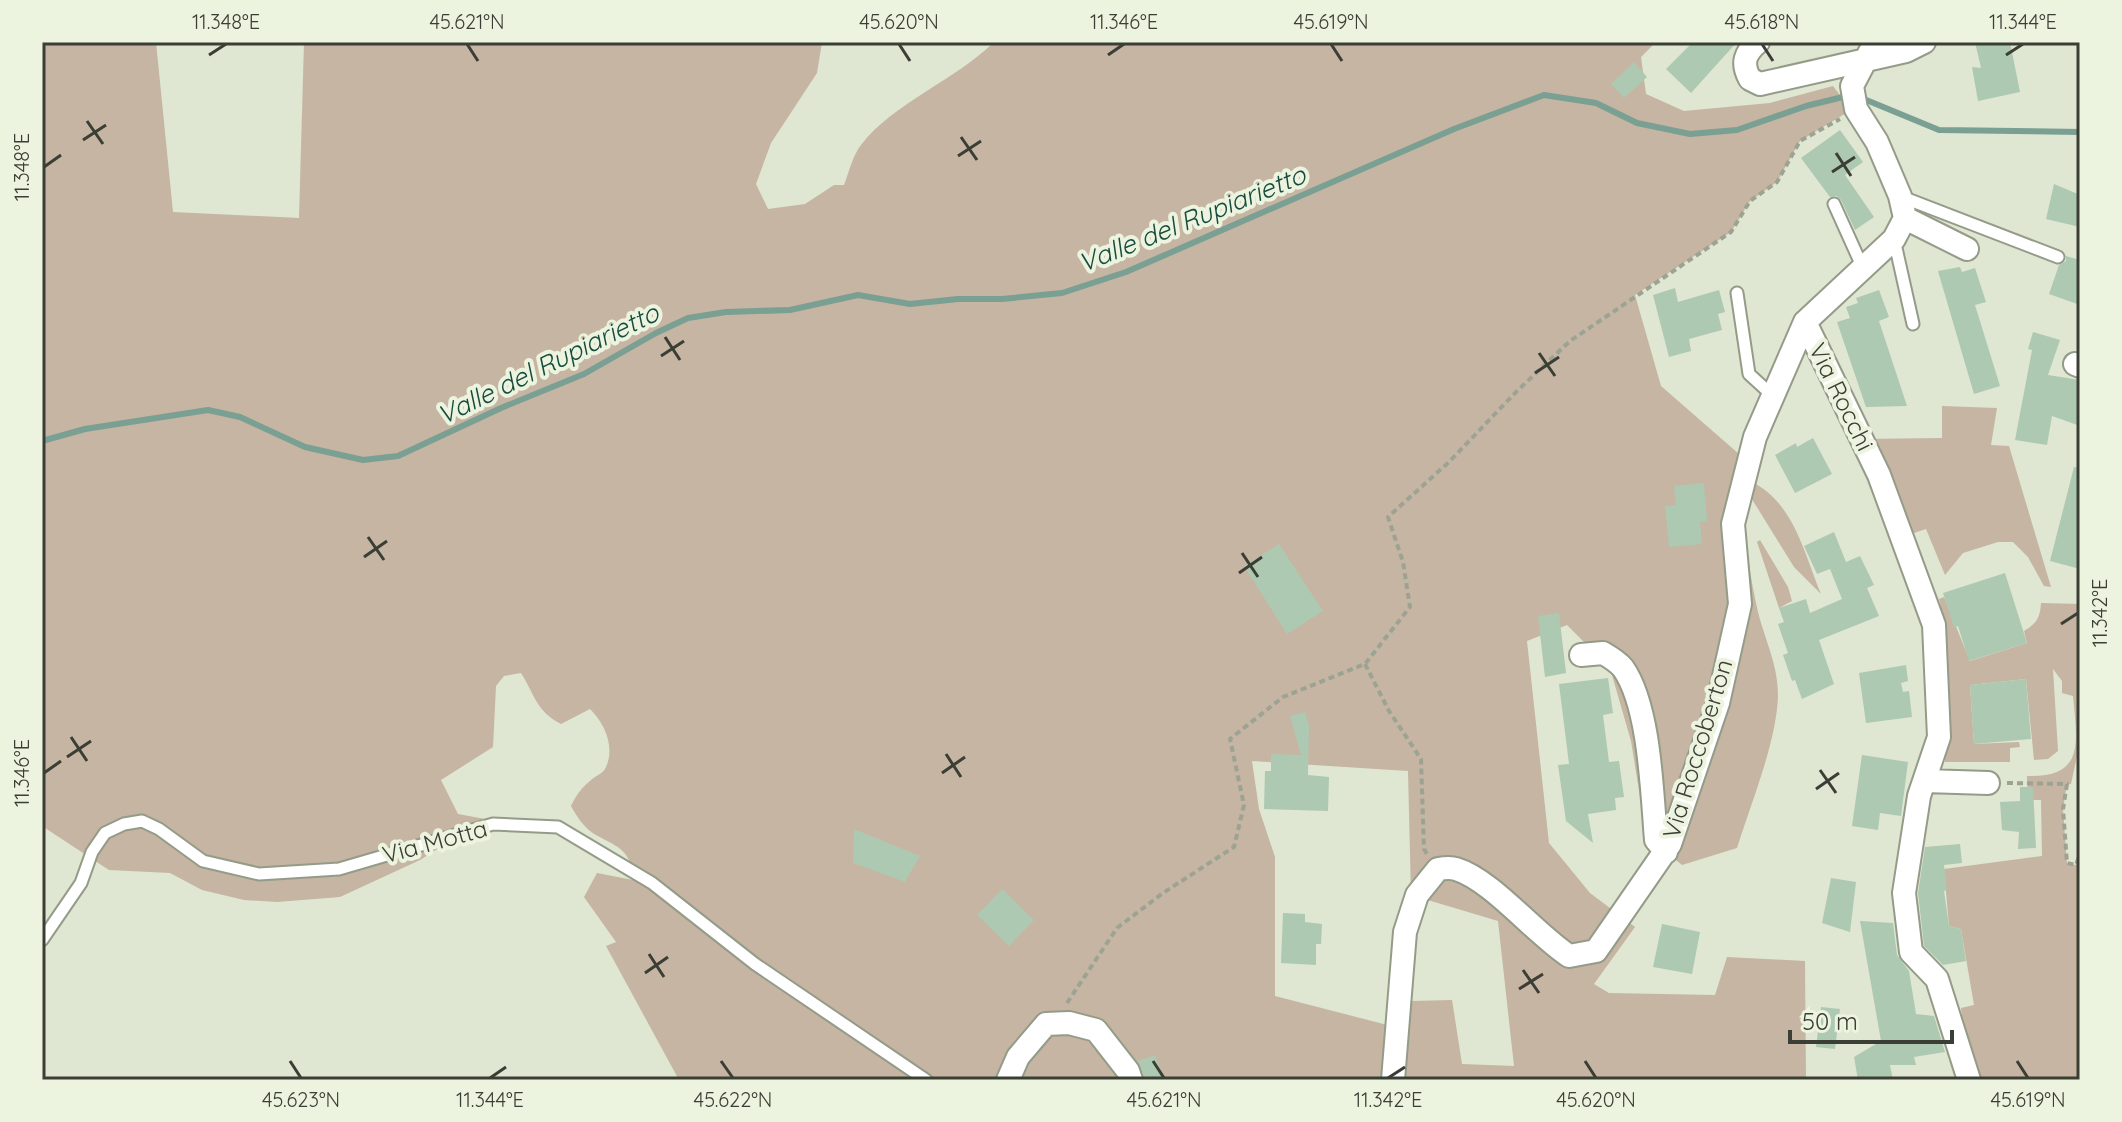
<svg xmlns="http://www.w3.org/2000/svg" width="2122" height="1122" viewBox="0 0 2122 1122" font-family="Quicksand,sans-serif">
<style>
.green{fill:#c5b5a2;fill-rule:evenodd}
.lines{fill:none;stroke-linecap:round;stroke-linejoin:round}
.stream{stroke:#7a9f93;stroke-width:6}
.building{fill:#aec9b1}
.lane-casing{stroke:#949b88;stroke-width:15}
.street-casing{stroke:#949b88;stroke-width:26}
.path{stroke:#9da393;stroke-width:4;stroke-dasharray:6 4;stroke-linecap:butt}
.lane{stroke:#fff;stroke-width:11}
.street{stroke:#fff;stroke-width:22}
.ticks{fill:none;stroke:#3b3e35;stroke-width:3}
.labels{text-anchor:middle;stroke-width:8;stroke-linejoin:round;paint-order:stroke}
.street-label{font-size:24px;fill:#3b3e35;stroke:#ecf3de}
.water-label{font-size:26px;font-style:italic;fill:#174b3e;stroke:#ecf3de}
.neatline{fill:none;stroke:#3b3e35;stroke-width:3}
.ticks-label{font-size:20px;text-anchor:middle;fill:#3b3e35}
</style>
<rect width="100%" height="100%" fill="#dfe6d1"/>
<path class="green" d="M42,42H156L173,212L299,218L304,42H822L817,73L771,143L756,184L768,209L805,204L834,185H844C849,172 853,155 861,145C893,103 956,80 994,42H1656L1641,57L1646,94L1684,111L1770,103L1833,86L1851,110L1800,141L1777,182L1750,201L1731,232L1635,295L1661,386L1739,454C1742,507 1746,560 1758,612C1765,640 1778,665 1778,695C1777,741 1751,803 1737,848L1682,865L1666,852L1645,827L1631,741L1610,668L1567,625L1527,641L1549,843L1590,893L1635,927L1594,984L1609,993L1715,995L1727,957L1805,961L1806,1080H679L606,946L616,942L584,897L597,873L633,880C631,850 620,848 596,835C585,829 577,817 571,806C576,796 581,788 590,781C595,776 602,774 605,769C616,748 605,724 590,709L561,724C536,711 535,695 521,673L504,676L496,686L493,747L441,780L458,814L485,819L420,860L340,897L277,902L244,900L202,890L170,873L109,870L42,826ZM1252,761L1408,771L1411,895L1498,921L1514,1066L1462,1064L1452,1000L1412,1001L1399,1028L1275,996V857L1259,809Z
M1942,406L1997,408L1991,445L2009,446L2051,587L2044,586L2028,557L2013,542H1998L1963,553L1945,575L1926,529L1902,537L1861,439L1942,438Z
M1752,482C1794,503 1804,553 1821,594L1794,567L1750,496Z
M1760,540L1788,587L1792,601L1779,608L1757,542Z
M1944,597L1970,661L2027,643L2024,631C2037,623 2040,618 2041,603L2080,604V742L2071,784H2067L2063,809L2067,863L2076,865L2080,854V1080H1973L1967,1057L1961,1008L1974,1005L1961,929L1949,926L1944,869L2042,856L2041,800H2028L2027,776C2086,778 2077,741 2073,696L2062,693V681L2053,669L2058,751L2048,759L2034,760L2026,679L1970,685L1974,744L2019,742L2020,747L2010,748V762H1945L1947,668L1936,608L1941,606L1939,599Z"/>
<g class="lines">
<path class="stream" d="M1859,97L1939,130L2080,132
M42,441L85,429L208,410L240,417L305,447L363,460L398,456L501,408L584,374L656,333L688,318L726,312L790,310L858,295L910,304L958,299H1002L1062,293L1126,272L1454,129L1544,95L1596,103L1637,123L1690,134L1737,130L1806,106L1847,96"/>
</g>
<path class="building" d="M1693,42H1737L1691,93L1666,69Z
M1975,42H2010L2020,92L1978,101L1972,67L1981,68Z
M1634,62L1647,77L1624,98L1611,84Z
M1840,130L1863,162L1845,175L1874,217L1855,230L1841,200L1836,196L1830,197L1801,158Z
M2054,184L2080,195V227L2046,219Z
M2066,256L2080,260V305L2049,294L2059,265L2066,261Z
M1960,267L1962,272L1975,268L1986,302L1975,305L2000,386L1974,394L1938,271Z
M1675,288L1678,302L1719,290L1725,312L1718,314L1722,330L1689,339L1691,351L1669,357L1653,295Z
M1879,290L1889,317L1879,321L1907,406L1866,407L1837,322L1850,318L1846,307L1858,303L1856,298Z
M2033,332L2060,340L2048,375L2080,380V426L2052,416L2047,445L2015,440L2032,350L2028,349Z
M1813,438L1832,474L1795,493L1775,455L1796,443L1797,447Z
M2074,467L2080,468V569L2050,561Z
M1704,483L1707,521L1700,522L1702,544L1669,547L1665,506L1676,505L1674,486Z
M1834,532L1846,562L1860,556L1874,585L1867,588L1879,616L1819,640L1834,684L1802,699L1795,680L1792,681L1783,655L1788,653L1778,624L1784,622L1779,608L1806,599L1810,613L1842,599L1830,569L1817,574L1804,546Z
M1279,544L1323,611L1287,634L1244,566Z
M2005,573L2027,643L1969,661L1958,626L1954,628L1943,593Z
M1559,613L1566,673L1545,677L1538,616Z
M1906,665L1908,681L1901,683L1903,692L1909,691L1912,717L1866,723L1859,673Z
M1608,678L1613,713L1603,715L1609,762L1619,761L1624,797L1615,798L1616,810L1588,814L1593,843L1566,821L1558,765L1569,764L1559,684Z
M2026,679L2031,739L1974,744L1970,685Z
M1305,712L1309,725L1308,775L1329,777L1328,811L1264,809L1265,771H1271V754L1301,755L1290,716Z
M1862,755L1908,762L1901,816L1880,813L1878,830L1852,826Z
M2020,787H2033L2036,848L2018,849L2019,832L2002,830L2000,802L2020,801Z
M854,829L920,856L905,882L853,863Z
M1960,844L1962,863L1944,865L1947,890L1944,891L1949,926L1961,929L1966,961L1943,965L1924,946L1918,893L1925,847Z
M1831,878L1856,882L1850,932L1822,923Z
M1002,889L1034,920L1009,946L977,915Z
M1283,913L1305,914V922L1322,924L1321,944H1316V965L1281,963Z
M1860,921L1893,923L1897,955L1909,971L1916,1014L1934,1016L1945,1052L1914,1057L1916,1065H1890L1893,1080H1858L1854,1057L1881,1041Z
M1662,924L1700,932L1692,974L1653,967Z
M1821,1007L1840,1009L1835,1049L1816,1047Z
M1155,1055L1164,1080H1145L1138,1061Z"/>
<g class="lines">
<defs>
<path id="lane" d="M1902,197L2058,257
M1834,204L1862,266
M1894,239L1913,324
M1737,293L1749,374L1773,396
M42,940L81,883L92,852L105,833L124,824L142,821L159,829L203,861L259,874L339,869L493,824L558,827L652,883L755,964L926,1080"/>
<path id="street" d="M1758,42C1745,53 1741,63 1750,79L1760,84L1906,51L1924,42
M1905,218L1967,249
M1805,322L1879,475L1934,625L1939,737L1919,796L1904,893L1911,952L1937,979L1969,1080
M2075,364L2080,366
M1581,655L1603,653C1610,657 1618,662 1623,668C1650,706 1652,794 1656,840L1666,852
M1925,781L1988,783
M1008,1080L1018,1057L1046,1024L1069,1023L1096,1030L1128,1071L1131,1080
M1393,1080L1405,932L1417,895L1438,869C1444,868 1450,867 1456,869C1492,880 1534,933 1569,956L1596,951L1670,844L1718,703L1740,604L1733,524L1755,437L1805,322L1894,239L1905,218L1900,196L1877,142L1856,109L1852,86L1875,42"/>
</defs>
<use href="#lane" class="lane-casing"/>
<use href="#street" class="street-casing"/>
<path class="path" d="M1365,664L1389,711L1421,759L1424,849L1427,854
M2007,783L2067,784L2063,809L2067,863L2076,865L2080,854
M1067,1003L1117,928L1163,893L1234,847L1244,805L1230,739L1283,697L1365,664L1410,607L1403,562L1388,517L1449,462L1516,392L1570,341L1731,232L1750,201L1777,182L1800,141L1840,119"/>
<use href="#lane" class="lane"/>
<use href="#street" class="street"/>
</g>
<path class="ticks" d="M467,44L478,61M899,44L910,61M1331,44L1342,61M1762,44L1773,61M209,55L226,44M1108,55L1124,44M2006,55L2023,44M87,121L103,144M961,137L977,160M83,140L106,125M1836,153L1851,176M958,156L981,141M44,167L61,155M1832,172L1855,157M665,337L680,360M1539,353L1555,376M661,356L684,341M1535,373L1559,357M368,537L384,560M1242,553L1258,577M364,557L387,541M1239,573L1262,557M2061,624L2078,613M71,737L87,761M946,754L961,777M67,757L91,741M1820,770L1836,793M44,773L61,761M942,773L965,757M1816,789L1839,773M649,954L664,977M1523,970L1539,993M645,973L668,957M1519,989L1543,974M290,1061L301,1078M721,1061L733,1078M1153,1061L1164,1078M1585,1061L1596,1078M2017,1061L2028,1078M490,1078L506,1067M1388,1078L1405,1067"/>
<g class="labels">
<g class="street-label">
<text transform="translate(1841 397) rotate(64)" y="8">Via Rocchi</text>
<text transform="translate(1698 749) rotate(-73)" y="8">Via Roccoberton</text>
<text transform="translate(435 842) rotate(-15)" y="8">Via Motta</text>
</g>
<g class="water-label">
<text transform="translate(1192 219) rotate(-22)" y="9">Valle del Rupiarietto</text>
<text transform="translate(548 364) rotate(-26)" y="9">Valle del Rupiarietto</text>
</g>
</g>
<rect width="2122" height="1122" fill="none" stroke="#ecf3de" stroke-width="88"/>
<path d="M1790 1030v12h162v-12" fill="none" stroke="#3b3e35" stroke-width="4"/>
<text x="1802" y="1030" font-size="24" fill="#3b3e35" stroke="#ecf3de" stroke-width="6" paint-order="stroke">50 m</text>
<rect x="44" y="44" width="2034" height="1034" class="neatline"/>
<g class="ticks-label">
<text x="226" y="29">11.348°E</text>
<text x="467" y="29">45.621°N</text>
<text x="899" y="29">45.620°N</text>
<text x="1124" y="29">11.346°E</text>
<text x="1331" y="29">45.619°N</text>
<text x="1762" y="29">45.618°N</text>
<text x="2023" y="29">11.344°E</text>
<text transform="translate(22 167) rotate(-90)" y="7">11.348°E</text>
<text transform="translate(2100 613) rotate(-90)" y="7">11.342°E</text>
<text transform="translate(22 773) rotate(-90)" y="7">11.346°E</text>
<text x="301" y="1107">45.623°N</text>
<text x="490" y="1107">11.344°E</text>
<text x="733" y="1107">45.622°N</text>
<text x="1164" y="1107">45.621°N</text>
<text x="1388" y="1107">11.342°E</text>
<text x="1596" y="1107">45.620°N</text>
<text x="2028" y="1107">45.619°N</text>
</g>
</svg>
